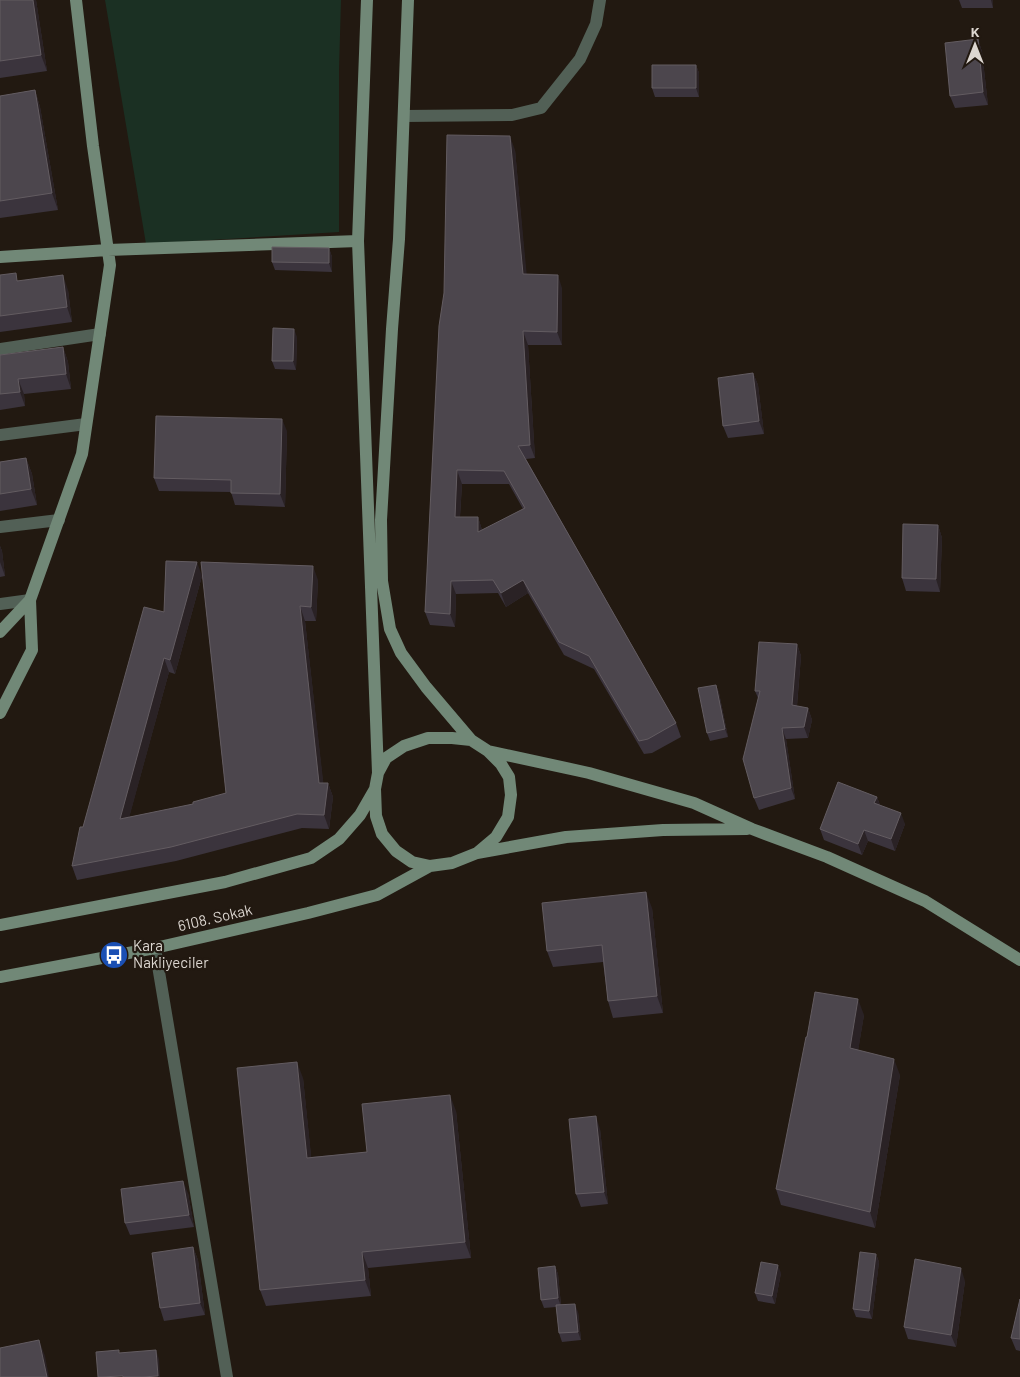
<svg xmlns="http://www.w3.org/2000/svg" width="1020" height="1377" viewBox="0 0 1020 1377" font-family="Barlow,sans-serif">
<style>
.green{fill:#1b3023}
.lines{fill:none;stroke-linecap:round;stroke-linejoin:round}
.street{stroke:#526056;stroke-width:12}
.secondary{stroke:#718877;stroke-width:12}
.wall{fill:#3b343d;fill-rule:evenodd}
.shaded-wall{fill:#2a2225}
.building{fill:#4c464d;stroke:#635c61;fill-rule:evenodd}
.labels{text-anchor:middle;stroke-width:4.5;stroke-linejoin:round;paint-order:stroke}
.street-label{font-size:15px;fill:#dcd6d0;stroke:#221911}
.poi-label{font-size:15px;fill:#dcd6d0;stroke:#221911;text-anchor:start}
</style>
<rect width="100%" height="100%" fill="#221911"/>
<path class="green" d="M105,0H341L339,70V232L146,244Z"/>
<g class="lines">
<path class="street" d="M404,116L512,115L541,108L580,59L596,24L600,0
M0,349L100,334
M0,435L86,424
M0,527L59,520
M0,604L30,600
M155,948L227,1377"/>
<path class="secondary" d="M367,0L358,241L378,773
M408,0L399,239L392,329L381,520L382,581L390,629L401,653L426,687L471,740L488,751L501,764L509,777L511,795L508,817L496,837L477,853
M0,257L108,250L358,241
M0,632L30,600
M0,713L32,650L30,600L82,454L110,265L93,146L76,0
M471,740L452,738H428L404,746L386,758L378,773L375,789L376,816L382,834L396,851L412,862L430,866L452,863L477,853L566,837L663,830L747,829
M488,751L589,773L694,803L752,829L827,857L925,901L1020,960
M0,925L225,882L311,858L339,839L360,815L375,789
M0,977L155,948L308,913L377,895L430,866"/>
</g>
<path class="wall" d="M0,0H36L47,71L0,78Z
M956,0H993V8H962L959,0Z
M978,39L982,52L988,105L955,108L950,96Z
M696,65L699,73V97H655L652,88Z
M35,90L40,107L58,210L0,218V96Z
M515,150L526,274L562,288V345H528L535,458L526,459L676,723L681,737L652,753L644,754L594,669L564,655L528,593L506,607L498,593L456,594L455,627L430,625L425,612ZM462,484H509L523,509L482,530L478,517H460Z
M329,248L332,257V272L275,270L272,262Z
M0,275L19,281L68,290L72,322L0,332Z
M297,337L296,370L275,369L272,361Z
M63,347L68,362L71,389L24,394L25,406L0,410V355Z
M753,373L758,385L764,434L728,438L723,426Z
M287,431L285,507L235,505L231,492L159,491L154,478Z
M26,458L32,474L37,505L0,511V462Z
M938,525L942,538L940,592L906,591L902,578Z
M0,546L2,551L5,576L0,577Z
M201,562L318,580L316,621H305L323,783H328L333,797L329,829L302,828L176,861L77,880L72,866L83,827L164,612L202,576L175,674L169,672L129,817L193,804L226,793Z
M797,644L801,656L797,706L808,708L812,720L808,738L786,739L795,799L759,810L754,798L758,698L755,691Z
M716,685L719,693L728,737L710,741L707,733Z
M877,797L880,805L905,824L895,851L868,841L862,855L824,840L820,829Z
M652,908L663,1013L613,1018L608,1001L603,962L553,967L547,951Z
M864,1015L858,1050L900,1075L875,1228L781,1205L776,1189L807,1037Z
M303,1078L311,1157L367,1152L456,1111L471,1258L368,1268L371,1296L266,1306L260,1290Z
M600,1129L608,1204L581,1207L576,1194Z
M188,1193L194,1227L130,1235L125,1223Z
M193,1247L198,1260L205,1315L164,1321L160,1308Z
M876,1254L879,1262L872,1319L856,1317L853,1309Z
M555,1266L558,1274L561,1305L578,1312L581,1340L562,1342L559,1333L556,1307L544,1308L541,1300Z
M781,1273L775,1304L758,1301L755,1293Z
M965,1281L956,1347L908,1339L904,1327Z
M1020,1299V1351L1016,1350L1011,1338Z"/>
<path class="shaded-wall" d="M33,0H36L47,71L41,55Z
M991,0H993V8Z
M978,39L982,52L988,105L983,92Z
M696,65L699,73V97L696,88Z
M35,90L40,107L58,210L52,193Z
M510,136L515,150L528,288L523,274Z
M329,248L332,257V272L329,263Z
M63,275L68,290L72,322L67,307Z
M558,275L562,288V345L557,332Z
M294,329L297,337L296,370L293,361Z
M523,331L528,345L535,458L530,445Z
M63,347L68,362L71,389L66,374Z
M753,373L758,385L764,434L759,421Z
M18,379L24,394L25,406L20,392Z
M282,419L287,431L285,507L280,494Z
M26,458L32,474L37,505L31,489Z
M457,470L462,484L459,530L455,517Z
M478,517L482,530L478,532Z
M938,525L942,538L940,592L936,579Z
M0,546L2,551L5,576L0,562Z
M197,562L202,576L175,674L170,660Z
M313,566L318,580L316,621L311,607Z
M523,580L528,593L506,607L501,593Z
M451,581L456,594L455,627L450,614Z
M300,606L305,621L325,797L319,783Z
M797,644L801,656L796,716L792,705Z
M164,658L169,672L125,833L120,819Z
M716,685L719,693L728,737L725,729Z
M808,708L812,720L808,738L804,727Z
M782,728L786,739L795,799L791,788Z
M328,783L333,797L329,829L324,815Z
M877,797L881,808L874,803Z
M901,813L905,824L895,851L891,839Z
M864,830L868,841L862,855L858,844Z
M646,892L652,908L663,1013L657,996Z
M858,999L864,1015L856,1064L850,1048Z
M894,1059L900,1075L875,1228L870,1212Z
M297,1062L303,1078L313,1173L307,1158Z
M450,1095L456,1111L471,1258L465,1242Z
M596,1116L600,1129L608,1204L604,1192Z
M183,1181L188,1193L194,1227L189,1215Z
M193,1247L198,1260L205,1315L200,1303Z
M362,1252L368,1268L371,1296L365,1280Z
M876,1254L879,1262L872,1319L869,1311Z
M778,1265L781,1273L775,1304L772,1296Z
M555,1266L558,1274L561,1306L558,1298Z
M961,1268L965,1281L956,1347L951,1335Z
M575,1304L578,1312L581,1340L578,1332Z
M39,1340L45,1356L49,1377H47Z
M156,1350L159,1359L160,1377H158V1376Z"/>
<path class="building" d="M0,0H33L41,55L0,61Z
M978,39L983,92L950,96L945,43Z
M652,65H696V88H652Z
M35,90L52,193L0,201V96Z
M447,135L510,136L523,274L558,275L557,332L523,331L530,445L518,446L676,723L648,739L639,741L589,656L559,642L523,580L501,593L493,580L451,581L450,614L425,612L439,326L444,293ZM457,470L504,471L525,508L478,532V517H455Z
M272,247L329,248V263L272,262Z
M16,273L17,281L63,275L67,307L0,316V275Z
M273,328L294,329L293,361H272Z
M63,347L66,374L18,379L20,392L0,394V355Z
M753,373L759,421L723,426L718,378Z
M156,416L282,419L280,494L231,493V480L154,478Z
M26,458L31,489L0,494V462Z
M903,524L938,525L936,579L902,578Z
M166,561L197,562L170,660L164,658L120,819L193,804V802L226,793L201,562L313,566L311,607L300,606L319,783H328L324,815L297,814L171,847L72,866L80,827H83L144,607L164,612Z
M759,642L797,644L792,705L808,708L804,727L782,728L791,788L754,798L743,759L760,691H755Z
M716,685L725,729L707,733L698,688Z
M838,782L877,797L874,803L901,813L891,839L864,830L858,844L820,829Z
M646,892L657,996L608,1001L602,945L547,951L542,903Z
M815,992L858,999L850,1048L894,1059L870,1212L776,1189L806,1037H807Z
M297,1062L307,1158L367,1152L362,1104L450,1095L465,1242L362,1252L365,1280L260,1290L237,1068Z
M596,1116L604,1192L576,1194L569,1119Z
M183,1181L189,1215L125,1223L121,1189Z
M193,1247L200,1303L160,1308L152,1253Z
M860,1252L876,1254L869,1311L853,1309Z
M915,1259L961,1268L951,1335L904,1327Z
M761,1262L778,1265L772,1296L755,1293Z
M555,1266L558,1298L541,1300L538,1268Z
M1020,1299V1339L1011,1338Z
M575,1304L578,1332L559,1333L556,1305Z
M39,1340L47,1377H0V1348Z
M119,1350V1353L156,1350L158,1376L141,1377H123V1376L98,1377L96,1352Z"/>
<defs>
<symbol id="bus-disc" viewBox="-11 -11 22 22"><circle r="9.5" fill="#1a4fb4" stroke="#221911"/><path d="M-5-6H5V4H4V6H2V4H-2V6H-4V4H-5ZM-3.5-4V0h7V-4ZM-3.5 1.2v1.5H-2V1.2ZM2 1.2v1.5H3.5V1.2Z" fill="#fff"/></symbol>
</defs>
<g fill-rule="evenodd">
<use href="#bus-disc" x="98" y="939" width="32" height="32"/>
</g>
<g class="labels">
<g class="street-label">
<text transform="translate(215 918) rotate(-13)" y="5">6108. Sokak</text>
</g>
<g class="poi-label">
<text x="133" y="951">Kara<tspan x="133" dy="17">Nakliyeciler</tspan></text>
</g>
</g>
<g transform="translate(975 45)" stroke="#221911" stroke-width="4" paint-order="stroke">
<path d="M0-4L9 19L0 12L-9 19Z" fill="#dcd6d0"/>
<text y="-8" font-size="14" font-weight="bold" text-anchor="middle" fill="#dcd6d0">K</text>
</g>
</svg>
